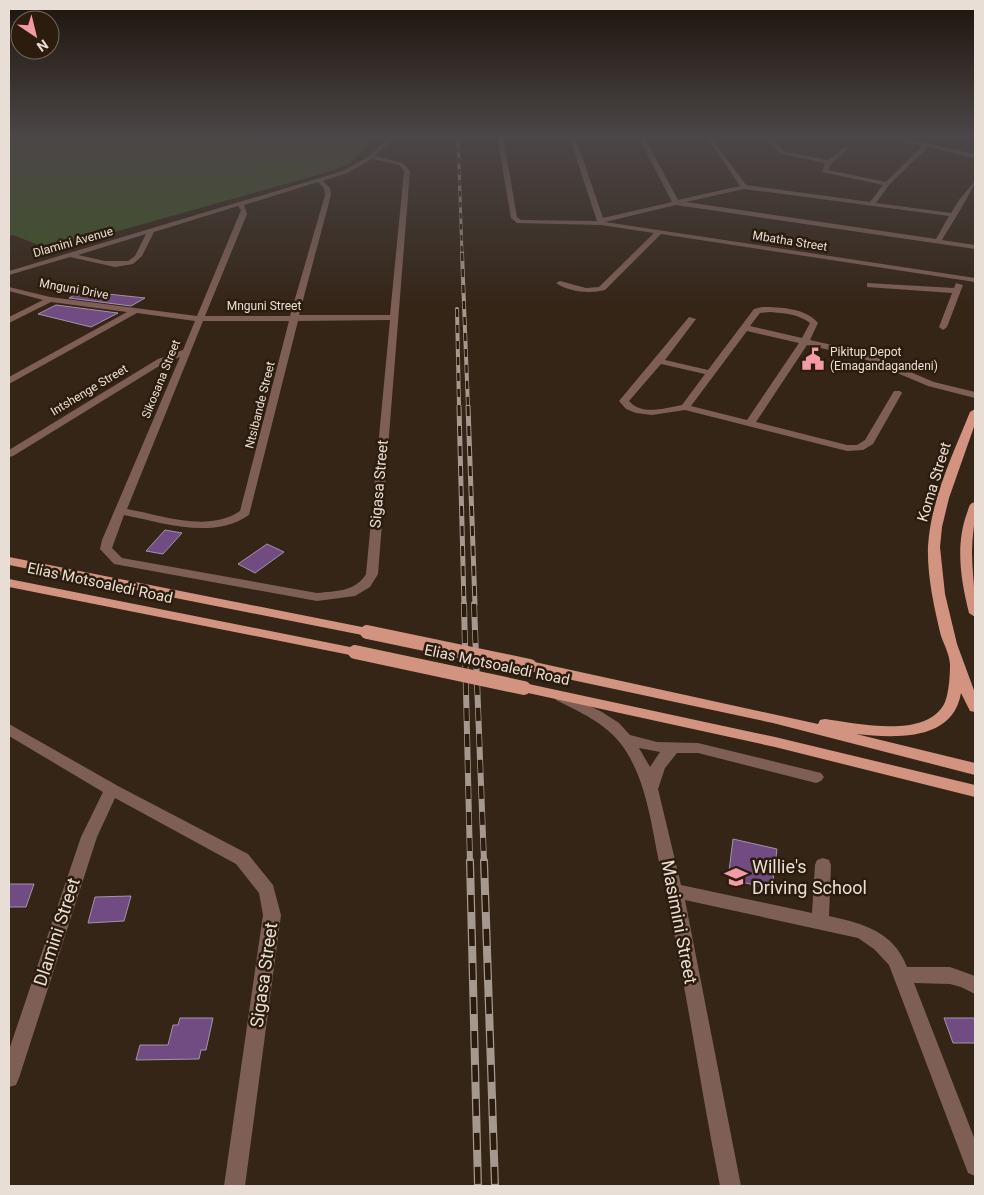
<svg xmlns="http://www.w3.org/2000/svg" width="984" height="1195" viewBox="0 0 984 1195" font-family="Roboto,sans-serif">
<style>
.green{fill:#3f5425}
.building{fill:#714c82;stroke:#a194a9}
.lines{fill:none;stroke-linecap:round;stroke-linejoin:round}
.minor{fill:#7d5f55;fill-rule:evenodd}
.major{fill:#d29480;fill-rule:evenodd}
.rail-far4-casing{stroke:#a5988e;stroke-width:3}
.rail-far3-casing{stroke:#a5988e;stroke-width:4}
.rail-far2-casing{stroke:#a5988e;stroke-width:5}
.rail-far1-casing{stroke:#a5988e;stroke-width:6}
.rail-casing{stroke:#a5988e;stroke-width:8}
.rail-far4{stroke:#2b1c0d;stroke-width:2;stroke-dasharray:5.5;stroke-linecap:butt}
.rail-far3{stroke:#2b1c0d;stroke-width:2.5;stroke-dasharray:8;stroke-linecap:butt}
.rail-far2{stroke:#2b1c0d;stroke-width:3;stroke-dasharray:10;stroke-linecap:butt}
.rail-far1{stroke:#2b1c0d;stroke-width:4.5;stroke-dasharray:13;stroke-linecap:butt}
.rail{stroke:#2b1c0d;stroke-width:5.5;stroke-dasharray:17;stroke-linecap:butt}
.major-bridge{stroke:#d29480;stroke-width:14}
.labels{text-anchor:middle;stroke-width:5;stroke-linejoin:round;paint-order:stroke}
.far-street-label{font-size:12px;fill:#e9ded5;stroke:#2b1c0d}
.far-poi-label{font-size:12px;fill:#e9ded5;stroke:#2b1c0d;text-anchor:start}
.street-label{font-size:15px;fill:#e9ded5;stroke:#2b1c0d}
.near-poi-label{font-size:18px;fill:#e9ded5;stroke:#2b1c0d;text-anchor:start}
.near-street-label{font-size:18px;fill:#e9ded5;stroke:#2b1c0d}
</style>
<rect width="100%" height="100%" fill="#352517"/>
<path class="green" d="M9,136H378L349,164L328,172L51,250L13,235L9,236Z"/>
<path class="building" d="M86,289L108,294L145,298L131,306L69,298Z
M56,305L118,313L91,327L38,314Z
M165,530L182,533L163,554L146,551Z
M267,544L284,552L255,573L238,564Z
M733,839L777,849L772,889L728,879Z
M9,884H34L26,907H9Z
M131,896L124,921L88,923L95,897Z
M180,1018H213L206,1050H201L199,1059L136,1060L140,1045H168L173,1025H178Z
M944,1018H975V1043H953Z"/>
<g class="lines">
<path class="minor" d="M389,136H395L375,156L403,163L410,171L378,574L370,587L355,596L317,601L114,564L100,549L102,540L180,357L164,363L13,456L9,457V450L158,359L183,350L195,321L137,313L9,384V377L127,312L51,302L9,323V317L43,300L9,291V287L50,297L197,316L241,210L238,206L154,232L142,256L133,264L115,267L70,257L9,275V271L343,171L369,156ZM372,159L399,165L404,171L390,315H299L331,195L330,188L323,181L347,173ZM318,182L324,188L325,195L290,316H205L247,214L244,205ZM146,234L135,256L128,261H105L78,255ZM390,320L366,574C355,592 336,591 317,593L122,558L112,548L124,515C164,523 213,540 249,515L298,321ZM203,321H289L240,511C208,533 161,515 127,509Z
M497,136H503L517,217L521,220L597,221L569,136H575L603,218L672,202L638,136H644L678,200L740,186L706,136H710L746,185L870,202L883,185L822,172L825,163L782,154L761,136H768L786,152L828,160L843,148H847V150L832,163L828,170L886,182L922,146L882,136H894L975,154V158L928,147L889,185L876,203L951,213L959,200L975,181C975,187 948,230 942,240L975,245V249L676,205L605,222L975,278V282L661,234L605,290C590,294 569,292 556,283L560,281L586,288L599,287L654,233L601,225L517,223L511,218ZM744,189L949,216L936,239L686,202Z
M867,283L954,288L956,283L963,285L947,327L943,330L939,327L952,293L867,287Z
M762,307C780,307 806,308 818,323L810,340L863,352L934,382L975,392V398L928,386L857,356L807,345L756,422L847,445H857L865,440L894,391H900L902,393L873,444L863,450L847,451L685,410L652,415L636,413L626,409L619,401L689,317L696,319L665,360L708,370L754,309ZM770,312C783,313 799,314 810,323L802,338L750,326L760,313ZM747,331L799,343L747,420L691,406ZM661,364L705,374L682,405C665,408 642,416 629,401Z
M561,692L602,712L619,723L630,735L657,742L698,743L821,773L824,777L821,781L816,783L698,753H677L665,768L658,789L681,885L812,913L815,865L817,860L823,858L829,860L831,865L829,916C864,924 893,931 907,967H950L975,976V994L961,987L950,984L914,983L975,1140V1176L968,1173L889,965L874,949L858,938L685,900L741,1186H720C699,1080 684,972 660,866C651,825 647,779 621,744C605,723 580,712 556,700L554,697L556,694ZM639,748L660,752L650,767Z
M9,724L118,786L248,854L273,885L281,915L245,1186H224L263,915L259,893L236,864L115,798L97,837L19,1078L16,1085L9,1087V1050L81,837L103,792L9,736Z"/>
<path class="major" d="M975,409V424L949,498L942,527L940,547L945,594L957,644L975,693V712L970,711L961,693C953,742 894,738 856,734L975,763V775L773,723L530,671L525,669L523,666L525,663L530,661L818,724L820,720L825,719C857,723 928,740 945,702C949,692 950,675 950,665C950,656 944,644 941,636C934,607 927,576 928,546C931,499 953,454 970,412Z
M975,502C976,518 972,535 972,552C972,574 976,595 975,617L969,613C961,580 955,546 967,513C969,508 969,503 975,502Z
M9,557L367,628L374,632L367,636L9,565Z
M9,579L355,648L362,652L355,656L9,587Z
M524,683L775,737L975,785V797L775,747L519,691L517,688L519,685Z"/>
<defs>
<path id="rail-far4" d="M458,136L462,254"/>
<path id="rail-far3" d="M462,253L468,407
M457,309L459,407"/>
<path id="rail-far2" d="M459,406L464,605
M468,406L475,605"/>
<path id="rail-far1" d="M464,604L470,862
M474,604L484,862"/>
<path id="rail" d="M470,861L478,1186
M484,861L495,1186"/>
</defs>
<use href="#rail-far4" class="rail-far4-casing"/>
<use href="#rail-far3" class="rail-far3-casing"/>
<use href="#rail-far2" class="rail-far2-casing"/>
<use href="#rail-far1" class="rail-far1-casing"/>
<use href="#rail" class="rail-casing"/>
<use href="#rail-far4" class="rail-far4"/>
<use href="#rail-far3" class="rail-far3"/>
<use href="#rail-far2" class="rail-far2"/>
<use href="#rail-far1" class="rail-far1"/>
<use href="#rail" class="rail"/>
<path class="major-bridge" d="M367,632L530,666
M355,652L524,688"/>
</g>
<linearGradient id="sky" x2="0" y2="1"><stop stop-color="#1d140d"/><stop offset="0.45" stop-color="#4b4647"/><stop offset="1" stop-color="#4b4647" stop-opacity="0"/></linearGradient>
<rect width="984" height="304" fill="url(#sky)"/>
<defs>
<symbol id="civic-bare" viewBox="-9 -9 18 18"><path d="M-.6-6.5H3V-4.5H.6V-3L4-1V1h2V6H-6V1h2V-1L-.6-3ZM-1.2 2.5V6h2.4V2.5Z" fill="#f39aa7" stroke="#2b1c0d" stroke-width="2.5" paint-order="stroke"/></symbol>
<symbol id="school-bare" viewBox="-9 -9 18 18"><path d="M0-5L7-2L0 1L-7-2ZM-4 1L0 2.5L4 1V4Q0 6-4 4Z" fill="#f39aa7" stroke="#2b1c0d" stroke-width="2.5" paint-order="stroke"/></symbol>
</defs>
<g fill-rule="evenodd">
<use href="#civic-bare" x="797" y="343" width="32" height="32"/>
<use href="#school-bare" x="720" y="861" width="32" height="32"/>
</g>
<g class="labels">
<g class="far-street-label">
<text transform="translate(790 241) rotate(9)" y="4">Mbatha Street</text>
<text transform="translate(73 242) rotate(-16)" y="4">Dlamini Avenue</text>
<text transform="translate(74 289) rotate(10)" y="4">Mnguni Drive</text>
<text x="264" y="310">Mnguni Street</text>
<text transform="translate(161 379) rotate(-68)" y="4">Sikosana Street</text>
<text transform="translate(89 390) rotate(-31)" y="4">Intshenge Street</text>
<text transform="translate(260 405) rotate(-76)" y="4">Ntsibande Street</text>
</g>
<g class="far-poi-label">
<text x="830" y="356">Pikitup Depot<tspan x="830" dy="14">(Emagandagandeni)</tspan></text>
</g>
<g class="street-label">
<text transform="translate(934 482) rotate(-73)" y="5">Koma Street</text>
<text transform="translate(379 484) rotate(-85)" y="5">Sigasa Street</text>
<text transform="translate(100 583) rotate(12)" y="5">Elias Motsoaledi Road</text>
<text transform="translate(497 665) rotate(12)" y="5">Elias Motsoaledi Road</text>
</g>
<g class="near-poi-label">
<text x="752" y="873">Willie's<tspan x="752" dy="21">Driving School</tspan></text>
</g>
<g class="near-street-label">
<text transform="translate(679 922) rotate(79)" y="6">Masimini Street</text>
<text transform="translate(57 932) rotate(-72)" y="6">Dlamini Street</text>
<text transform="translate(264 975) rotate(-82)" y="6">Sigasa Street</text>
</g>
</g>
<rect width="984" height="1195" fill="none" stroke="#e9ded5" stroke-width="20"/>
<g transform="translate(35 35) rotate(145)"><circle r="24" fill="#2b1c0d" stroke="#776a5d"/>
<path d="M0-4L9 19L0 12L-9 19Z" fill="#f39aa7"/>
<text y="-8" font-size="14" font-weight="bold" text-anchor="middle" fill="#e9ded5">N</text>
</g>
</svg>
